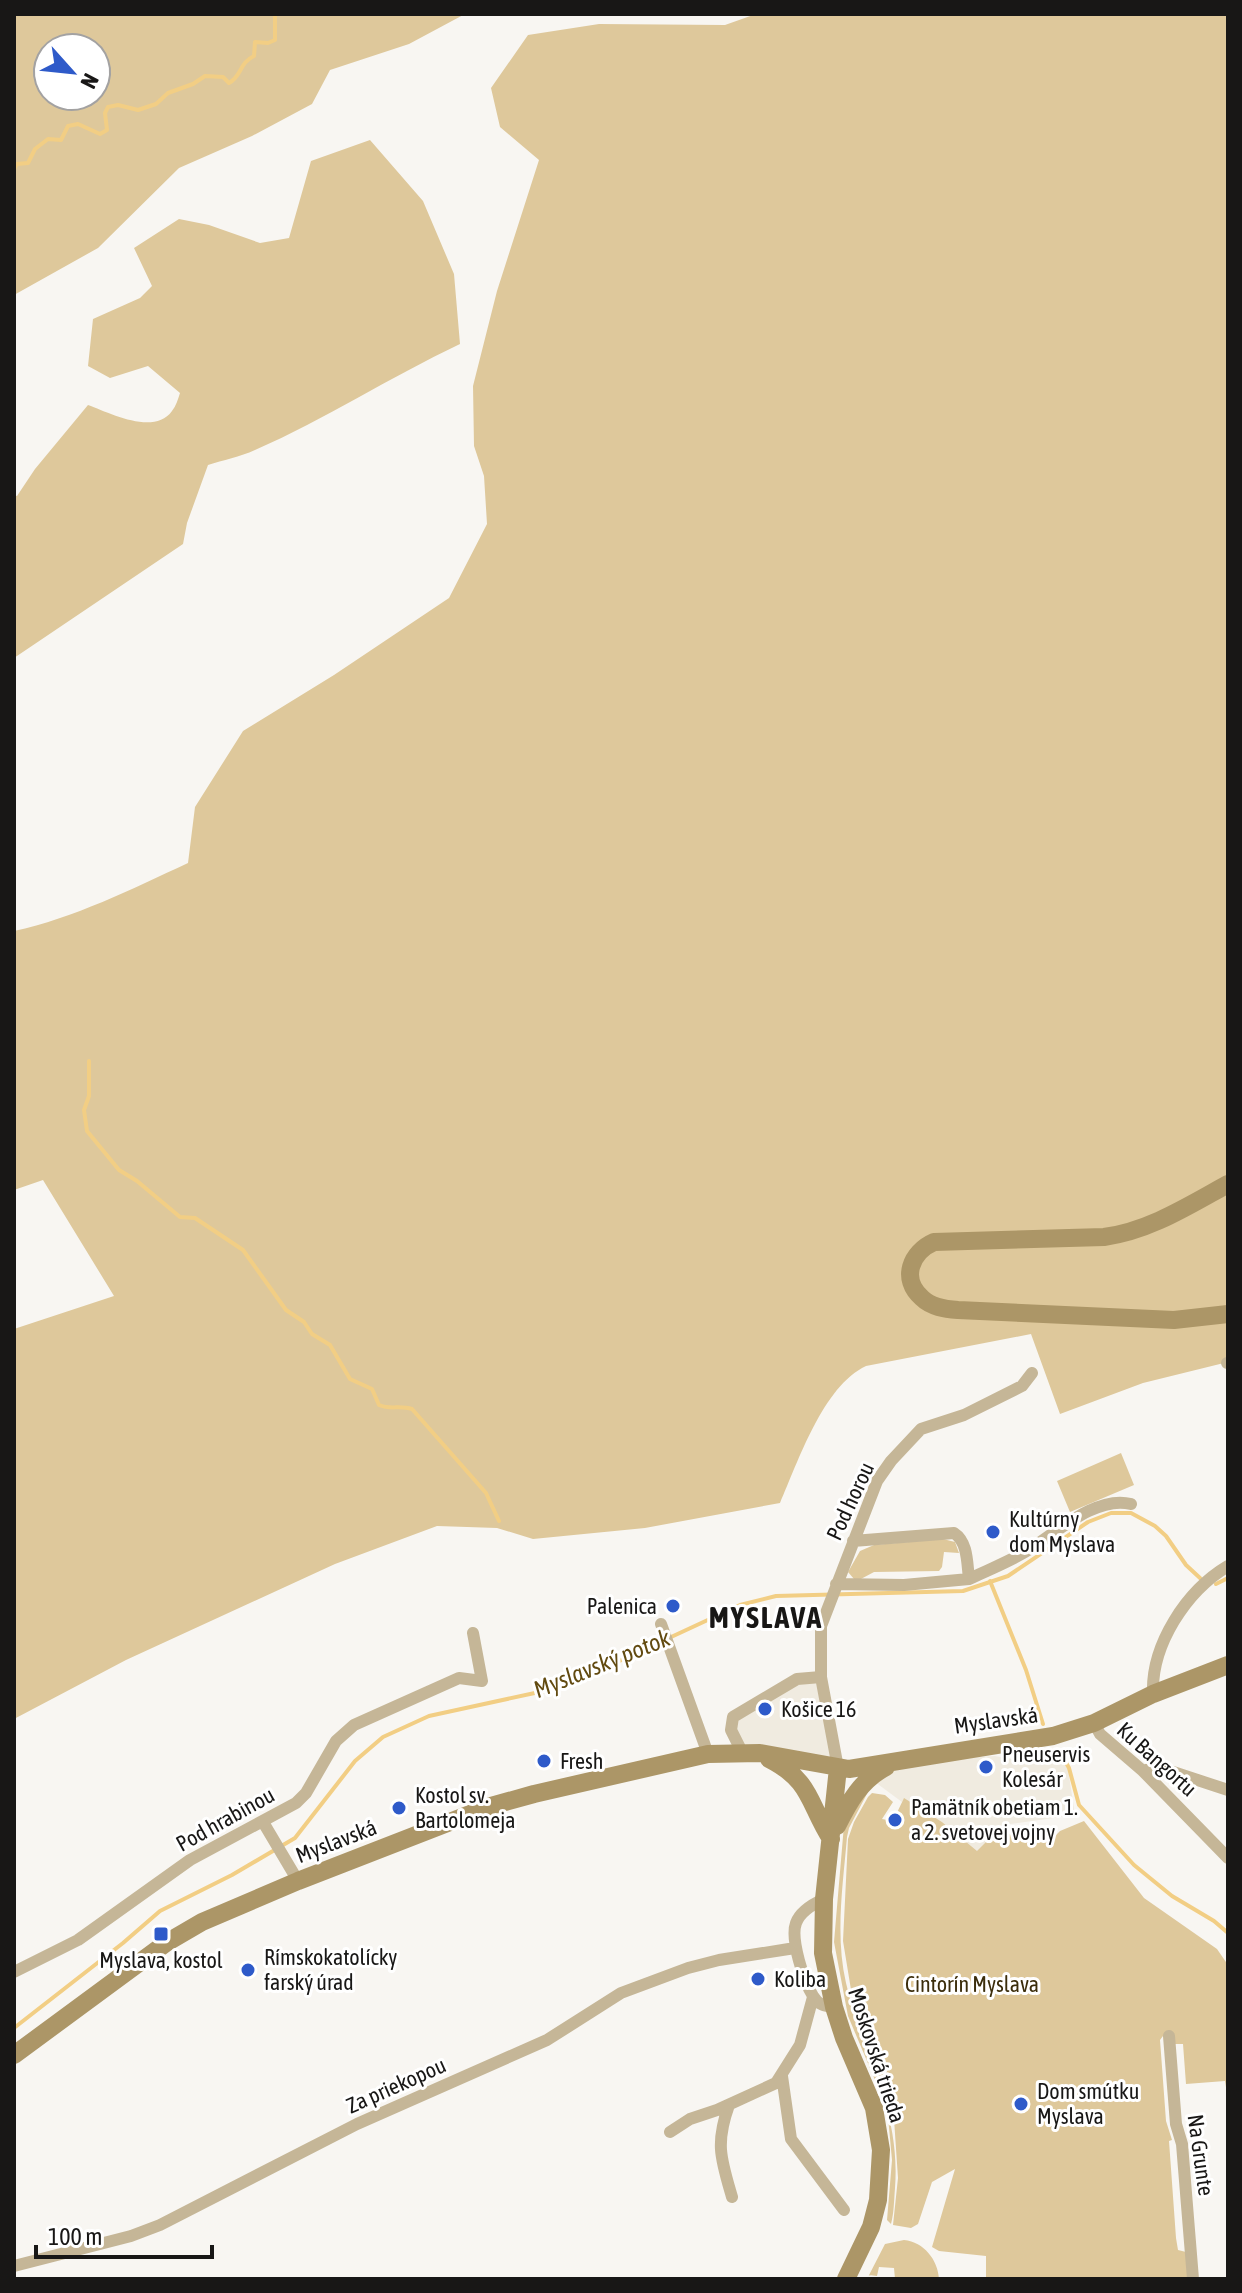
<svg xmlns="http://www.w3.org/2000/svg" width="1242" height="2293" viewBox="0 0 1242 2293" font-family="'Asap Condensed',sans-serif">
<style>
.built{fill:#f0ebe0}
.green{fill:#dec89b;fill-rule:evenodd}
.lines{fill:none;stroke-linecap:round;stroke-linejoin:round}
.stream{stroke:#f2ce84;stroke-width:4}
.street{stroke:#c5b697;stroke-width:12}
.secondary{stroke:#ac9667;stroke-width:18}
.poi-dot{fill:#2e5ac9;stroke:#fff;stroke-width:3}
.labels{text-anchor:middle;stroke-width:6;stroke-linejoin:round;paint-order:stroke}
.street-label{font-size:22px;fill:#181716;stroke:#fff}
.poi-label{font-size:22px;fill:#181716;stroke:#fff;text-anchor:start}
.park-label{font-size:22px;fill:#3b2d0b;stroke:#fff}
.water-label{font-size:24px;font-style:italic;fill:#624a10;stroke:#fff}
.district-label{font-size:30px;font-weight:bold;letter-spacing:2px;fill:#181716;stroke:#fff}
</style>
<rect width="100%" height="100%" fill="#f8f6f2"/>
<path class="built" d="M821,1677L838,1768L742,1752L731,1720L797,1679Z
M1065,1749L1075,1815L1003,1825L977,1852L942,1822L904,1799L902,1802L875,1782L887,1773L904,1766L976,1757L995,1756L1011,1759L1049,1755Z"/>
<path class="green" d="M14,14H465L409,44L330,70L312,104L252,136L179,168L98,248L14,295ZM48,48H96V96H48Z
M756,14H1228V1362L1143,1383L1060,1414L1031,1334L866,1366C823,1386 798,1462 780,1503L645,1528L533,1539L497,1528L437,1526L335,1564L126,1660L14,1719V1329L114,1296L43,1180L14,1190V931C74,918 132,889 188,863L195,807L243,731L334,675L449,598L487,524L484,476L474,446L473,386L497,291L539,160L500,127L491,88L528,35L599,24L725,25Z
M370,140L423,201L454,274L460,344C390,377 326,419 255,450C240,457 223,460 208,465L187,523L183,544L14,658V495L17,496L35,469L88,405C110,413 154,436 172,411C176,406 178,399 180,393L148,366L110,378L88,366L93,319L140,298L152,286L134,248L179,219L209,225L260,243L289,238L311,161Z
M1121,1453L1134,1485L1070,1512L1057,1481Z
M943,1539L955,1542L959,1553L944,1552L942,1567L939,1571L874,1572L859,1580L854,1579L848,1572L860,1551L874,1545Z
M870,1788L849,1828L847,1837C843,1885 835,1935 846,1983C863,2057 901,2108 895,2188C894,2200 894,2213 891,2224L887,2220L892,2160L888,2117L878,2087L848,2016L834,1942L844,1825Z
M872,1793L885,1795L893,1802L882,1819L893,1821L904,1798L942,1822L977,1851L1003,1825L1009,1834L1043,1840L1053,1838L1060,1831L1084,1821L1144,1898L1217,1949L1228,1965V2100L1225,2081L1186,2084L1183,2044H1174L1163,2036L1160,2040L1166,2121L1172,2140L1169,2141L1176,2238L1178,2250L1186,2252L1188,2279H986V2256L939,2251L932,2247L955,2169L932,2182L918,2224L911,2228L893,2225L898,2178L894,2119L853,2002L843,1941L848,1839L854,1822L868,1797Z
M904,2240C924,2242 938,2260 939,2279H895L894,2268L879,2267L877,2276L869,2275L867,2279L885,2244Z"/>
<g class="lines">
<path class="stream" d="M14,169L17,164L28,163L35,149L48,139L61,140L68,126L78,124L100,134L107,130L105,113L108,107L118,105L138,110L156,104L168,93L193,84L205,76L223,77L229,83C242,76 239,63 254,56L255,42L268,43L275,40V14
M89,1061V1096L84,1110L87,1131L119,1170L137,1181L180,1217L195,1218L243,1250L286,1310L304,1322L312,1334L330,1345L350,1379L372,1389L379,1405C390,1410 400,1405 412,1409L486,1493L499,1521
M990,1581L1026,1670L1043,1724
M1216,1584L1228,1578
M1064,1759L1069,1768L1079,1805L1134,1865L1172,1896L1214,1921L1228,1933
M14,2028L123,1943L160,1911L232,1875L295,1838L355,1761L383,1737L429,1716L544,1691L585,1677L740,1605L776,1596L963,1591L1008,1576L1088,1522L1111,1513H1131L1155,1526L1166,1536L1186,1565L1200,1578"/>
<path class="street" d="M1227,1363H1228
M969,1579C990,1569 1011,1561 1030,1549C1057,1532 1097,1495 1131,1504
M836,1584L904,1585L969,1579C967,1563 968,1542 954,1533L853,1541
M661,1624L708,1754
M1153,1694C1151,1645 1186,1591 1228,1566
M1094,1723L1100,1734L1143,1771L1228,1858
M742,1752L731,1730L733,1717L797,1679L821,1677
M838,1768L821,1677V1626L877,1481L891,1461L921,1429L964,1415L1022,1386L1032,1373
M1143,1771L1153,1768L1164,1769L1228,1790
M263,1822L298,1881
M824,1899C813,1904 800,1912 796,1923C790,1939 804,1982 813,1996C818,2005 825,2006 834,2007
M14,1972L78,1940L190,1860L296,1803L306,1793L336,1741L354,1725L459,1678L482,1681L473,1633
M1169,2036L1176,2124L1182,2144L1193,2279
M782,2076L791,2139L844,2210
M729,2105C715,2144 721,2159 732,2197
M670,2132L690,2119L717,2110L776,2083L800,2045L813,1997
M14,2266L131,2236L160,2225L357,2124L547,2040L621,1993L688,1968L719,1960L795,1948"/>
<path class="secondary" d="M1228,1184C1188,1206 1149,1231 1104,1237L934,1242C911,1252 900,1279 922,1298C931,1307 945,1309 958,1310L1174,1320L1228,1314
M769,1759C812,1781 808,1803 831,1839
M838,1768L824,1899L823,1953L834,2007L844,2038L874,2108L881,2150L878,2200L871,2227L846,2279
M837,1826C849,1802 861,1780 886,1767
M14,2055L166,1943L202,1922L298,1881L491,1806L534,1794L708,1754L760,1753L849,1769L1053,1736L1094,1723L1153,1694L1228,1665"/>
</g>
<g class="poi-dot">
<circle cx="993" cy="1532" r="8"/>
<circle cx="673" cy="1606" r="8"/>
<circle cx="765" cy="1709" r="8"/>
<circle cx="544" cy="1761" r="8"/>
<circle cx="986" cy="1767" r="8"/>
<circle cx="399" cy="1808" r="8"/>
<circle cx="895" cy="1820" r="8"/>
<rect x="153" y="1926" width="16" height="16" rx="4"/>
<circle cx="248" cy="1970" r="8"/>
<circle cx="758" cy="1979" r="8"/>
<circle cx="1021" cy="2104" r="8"/>
</g>
<g class="labels">
<g class="street-label">
<text transform="translate(850 1501) rotate(-65)" y="8">Pod horou</text>
<text transform="translate(996 1720) rotate(-8)" y="8">Myslavská</text>
<text transform="translate(1157 1759) rotate(42)" y="8">Ku Bangortu</text>
<text transform="translate(225 1819) rotate(-29)" y="8">Pod hrabinou</text>
<text transform="translate(336 1841) rotate(-21)" y="8">Myslavská</text>
<text transform="translate(877 2055) rotate(72)" y="8">Moskovská trieda</text>
<text transform="translate(396 2085) rotate(-24)" y="8">Za priekopou</text>
<text transform="translate(1201 2155) rotate(82)" y="8">Na Grunte</text>
</g>
<g class="poi-label">
<text x="1009" y="1527">Kultúrny<tspan x="1009" dy="25">dom Myslava</tspan></text>
<text x="657" y="1614" text-anchor="end">Palenica</text>
<text x="781" y="1717">Košice 16</text>
<text x="1002" y="1762">Pneuservis<tspan x="1002" dy="25">Kolesár</tspan></text>
<text x="560" y="1769">Fresh</text>
<text x="415" y="1803">Kostol sv.<tspan x="415" dy="25">Bartolomeja</tspan></text>
<text x="911" y="1815">Pamätník obetiam 1.<tspan x="911" dy="25">a 2. svetovej vojny</tspan></text>
<text x="264" y="1965">Rímskokatolícky<tspan x="264" dy="25">farský úrad</tspan></text>
<text x="161" y="1968" text-anchor="middle">Myslava, kostol</text>
<text x="774" y="1987">Koliba</text>
<text x="1037" y="2099">Dom smútku<tspan x="1037" dy="25">Myslava</tspan></text>
</g>
<g class="park-label">
<text x="972" y="1992">Cintorín Myslava</text>
</g>
<g class="water-label">
<text transform="translate(602 1664) rotate(-22)" y="8">Myslavský potok</text>
</g>
<g class="district-label">
<text x="766" y="1628">MYSLAVA</text>
</g>
</g>
<rect width="1242" height="2293" fill="none" stroke="#181716" stroke-width="32"/>
<g transform="translate(72 72) rotate(117)"><circle r="38" fill="#ffffff" stroke="#a3a2a2" stroke-width="2"/>
<path d="M0-6L14 30L0 20L-14 30Z" fill="#2e5ac9"/>
<text y="-12" font-size="22" font-weight="bold" text-anchor="middle" fill="#181716">N</text>
</g>
<path d="M36 2245v12h176v-12" fill="none" stroke="#181716" stroke-width="4"/>
<text x="48" y="2245" font-size="24" fill="#181716" stroke="#ffffff" stroke-width="6" paint-order="stroke">100 m</text>
</svg>
